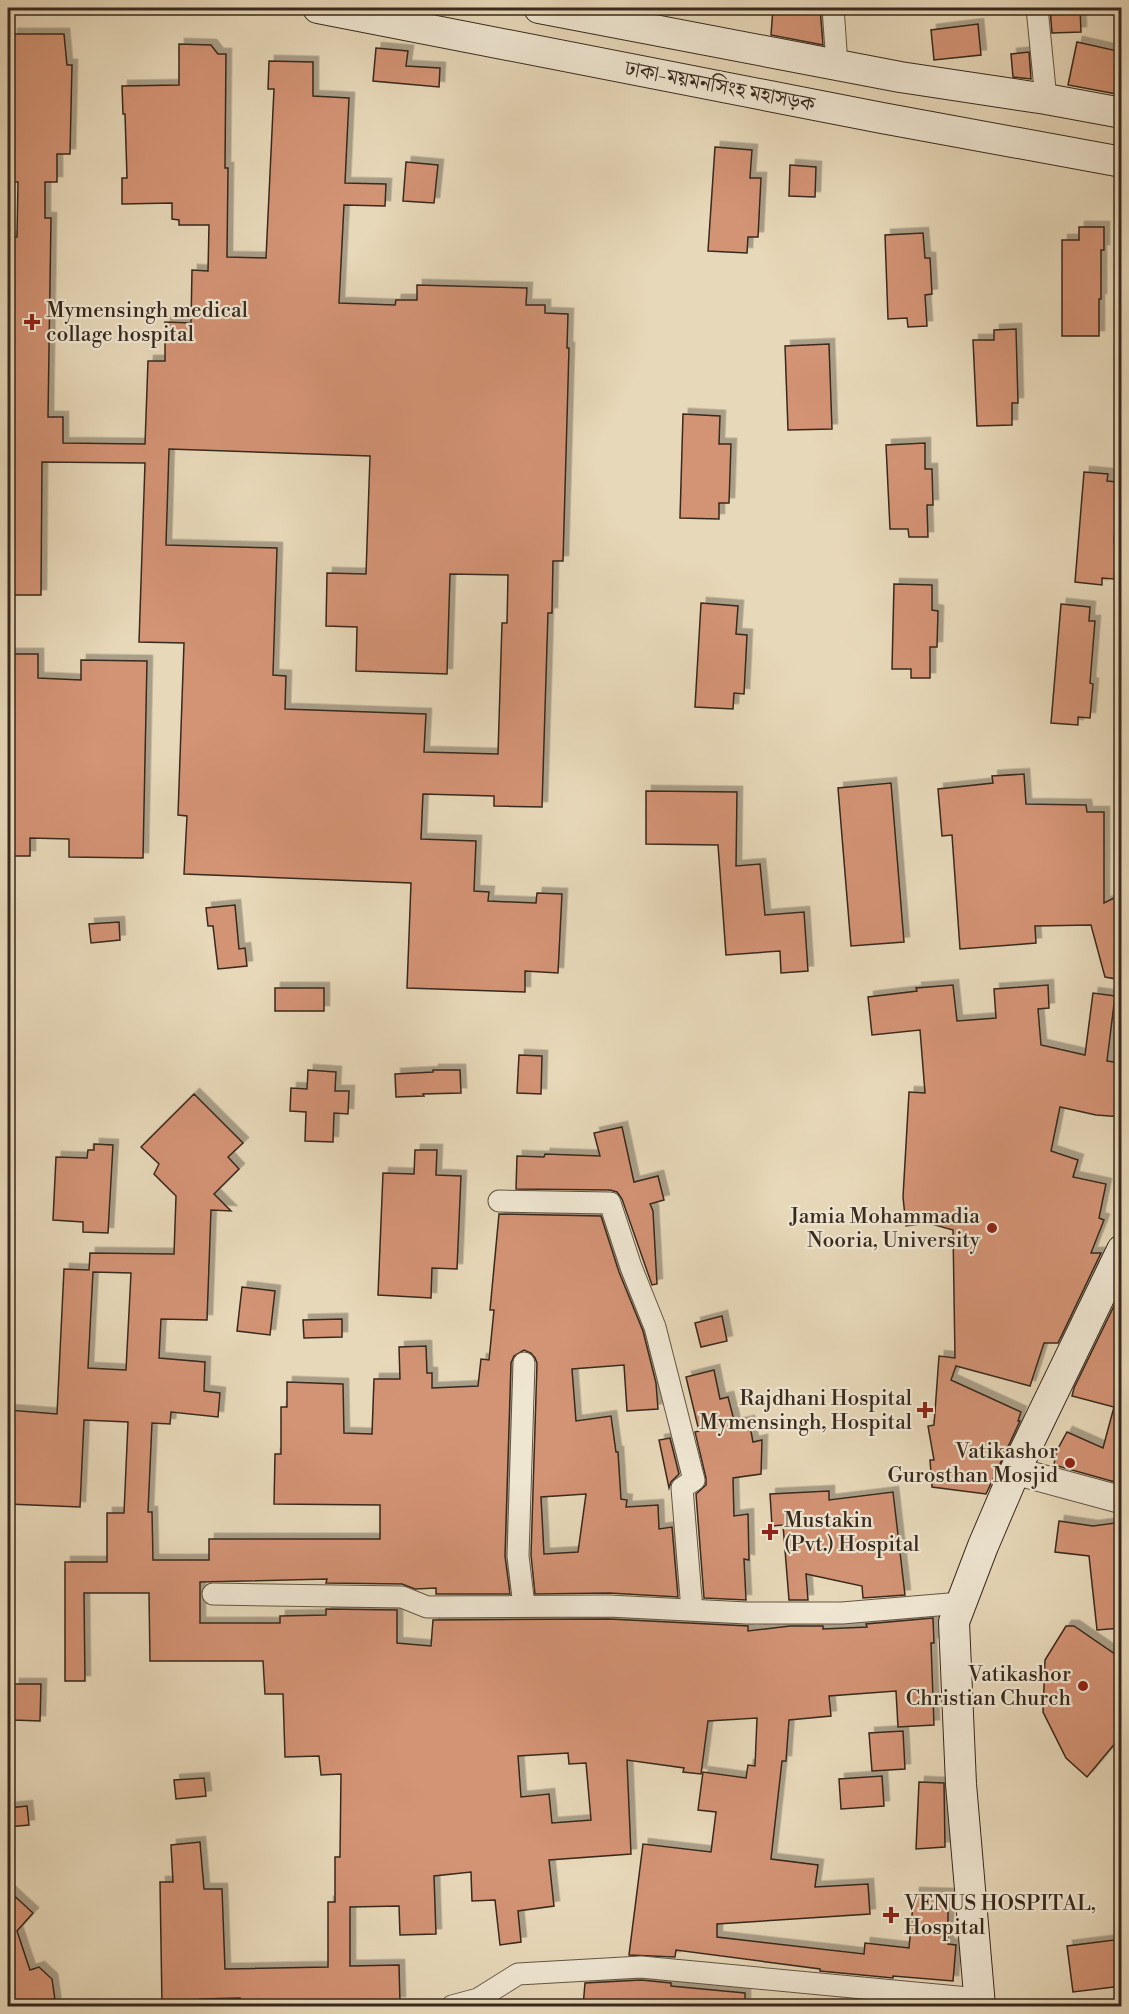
<svg xmlns="http://www.w3.org/2000/svg" width="1129" height="2014" viewBox="0 0 1129 2014" font-family="'Libre Bodoni','Noto Serif Bengali',serif">
<style>
.building{fill:#d39374;stroke:#38291d;stroke-width:1.5;fill-rule:evenodd;filter:url(#shadow)}
.lines{fill:none;stroke-linecap:round;stroke-linejoin:round}
.minor-casing{stroke:#645544;stroke-width:23}
.tertiary-casing{stroke:#645544;stroke-width:29}
.secondary-casing{stroke:#38291d;stroke-width:32}
.minor{stroke:#efe6d2;stroke-width:21}
.tertiary{stroke:#efe6d2;stroke-width:27}
.secondary{stroke:#efe6d2;stroke-width:30}
.poi-dot{fill:#8f2418;stroke:#efe6d2;stroke-width:2}
.labels{text-anchor:middle;stroke-width:4.5;stroke-linejoin:round;paint-order:stroke}
.street-label{font-size:21px;fill:#38291d;stroke:#efe6d2}
.poi-label{font-size:21px;fill:#38291d;stroke:#efe6d2;text-anchor:end}
</style>
<defs>
<filter id="shadow"><feDropShadow dx="5.5" dy="-5.5" stdDeviation="0" flood-color="#0004"/></filter>
</defs>
<rect width="100%" height="100%" fill="#e7d8b9"/>
<filter id="stains"><feTurbulence type="fractalNoise" baseFrequency=".00333" numOctaves="4"/><feColorMatrix values="0 0 0 0 .2 0 0 0 0 .09 0 0 0 0 .02 0 0 0 .5 -.17"/></filter>
<radialGradient id="worn" r=".72"><stop offset=".6" stop-color="#630" stop-opacity="0"/><stop offset="1" stop-color="#630" stop-opacity=".3"/></radialGradient>
<path class="building" d="M773,8H820L823,45L771,35Z
M1050,8H1080L1081,32L1052,33Z
M978,24L981,55L934,60L931,30Z
M12,34H64L67,65H72L70,154H57V182H45V218H51L48,417H63V443L145,444L148,361H165V322L191,323L192,270L208,271L209,225H179V220L172,219V203L122,204V178H127L125,114H123L122,86L179,85V44L211,45L218,54H226L225,168H228L227,257L266,258L274,89H268L269,61L313,62V96L349,98L345,183L386,184L385,206L344,205L339,303L395,305L396,300H417V285L527,288L526,305H545V313L568,314L567,348H569L563,561H553L552,613H548L542,807L494,806V796L423,794L421,839L476,841L474,891L489,892L488,901L536,903L537,893L562,894L558,973L525,971V992L407,988L411,883L184,874L187,816L178,815L184,643L139,642L145,463L42,462L41,595H8L10,247V237H17L18,182H8V112H12ZM169,449L370,456L366,574L327,573L326,626L357,627L356,671L447,674L450,574L508,575L507,623H502L498,754L424,752L426,714L285,709L286,676L273,675L277,548L166,545Z
M1077,42L1122,52V95L1068,85Z
M376,48L408,51L406,66L440,68L439,87L373,81Z
M1029,52L1031,79L1013,77L1011,54Z
M715,147L752,150L750,178H761L758,237H748L747,253L708,251Z
M406,162L438,165L434,203L403,201Z
M790,165L816,167L815,197L789,196Z
M1079,227H1104V250H1101V299H1099V336H1062V240H1079Z
M923,233L925,258H930L932,294L925,295L927,326L908,327L907,318L888,319L885,235Z
M1016,329L1018,403H1012V425L977,426L973,340H994V330Z
M829,344L832,429L788,430L785,346Z
M683,414L720,416L719,444H731L729,503H719V519L680,518Z
M925,443V469H932L933,505H927L928,537H909L908,529H890L886,445Z
M1084,472L1108,474L1107,481L1118,482L1114,543L1117,544L1114,579L1102,578V585L1075,582Z
M894,584L932,585V610L938,611L937,647H930V678H911V669H892Z
M701,603L738,606L736,634L747,635L744,694L734,693L733,709L695,707Z
M1061,604L1090,607L1089,621H1095L1090,683L1093,684L1090,718L1078,717V725L1051,723Z
M8,654H38V678L81,680V660L147,661L143,858L69,857V839L30,838V856H8Z
M1024,774L1026,804L1086,805L1087,812H1104V903L1122,894V980L1105,977L1091,925L1035,926L1036,943L960,949L952,835L942,836L938,789L993,783L992,776Z
M891,783L904,942L851,946L838,788Z
M646,791L737,792L736,866L760,864L765,915L804,912L808,971L781,973L780,951L726,955L718,845L646,844Z
M235,905L239,949L245,948L247,966L218,969L213,926H208L206,908Z
M119,922L120,940L91,943L89,924Z
M953,985L957,1021L996,1018L994,989L1048,985L1049,1008L1038,1009L1041,1045L1085,1055L1093,993L1115,996L1107,1061L1122,1063V1117L1096,1115L1060,1107L1051,1151L1078,1160L1073,1177L1106,1184L1099,1218L1104,1220L1091,1253H1101L1058,1343H1044L1030,1386L956,1366L951,1380L1021,1412L1018,1421H1020L986,1494L932,1487L930,1460H934L928,1426L934,1425L939,1356L955,1358L953,1230L928,1223L906,1226L903,1197L909,1092L925,1093L920,1030L872,1035L868,997L917,991L916,988Z
M275,988H324V1011H275Z
M519,1055L542,1056L541,1094L517,1093Z
M308,1070L336,1072L335,1091H349L348,1114L334,1113L333,1142L305,1141L306,1112L290,1111L291,1088L307,1089Z
M433,1070H460L461,1093L423,1094L424,1096L396,1097L395,1074L433,1072Z
M194,1094L243,1143L228,1157L239,1169L214,1194L231,1211L211,1210L207,1320L161,1319L159,1358L205,1362L204,1391L220,1393L218,1417L171,1412L170,1424L152,1423L148,1512H152L153,1560H209V1539H380V1505L274,1504L275,1454H281V1407H287V1382L343,1384L344,1433L372,1434L374,1379H400L399,1347L426,1346L427,1373H432V1388L478,1386L481,1359L489,1360L494,1310H490L499,1214L601,1216L619,1272L643,1331L656,1383L658,1409L627,1411L624,1365L572,1369L576,1421L611,1416L616,1452H618L621,1499L627,1500L626,1507L658,1505L659,1529L672,1527L678,1597L609,1593L535,1594L531,1555L537,1363L535,1358L531,1353L524,1350L514,1356L511,1363L505,1556L510,1594H436V1588L415,1589L402,1584L326,1583L327,1579L200,1582V1623H280V1616L326,1615V1609L397,1610V1643L431,1646L433,1620L609,1619L748,1626V1631L790,1626H823V1629L867,1627L866,1624L933,1618L934,1643H931L934,1725L898,1727L896,1691L829,1696L831,1716L789,1720L786,1761H782L771,1859L818,1865L815,1887L868,1884L870,1914L717,1924V1937L864,1954L865,1943L909,1948L914,1893L948,1894V1944L956,1945L953,1981L893,1976V1978L820,1971V1969L676,1950L675,1957L629,1955L643,1844L711,1852L716,1812L698,1810L703,1772L746,1778L748,1765L755,1766L757,1718L708,1721L701,1774L683,1772L684,1768L627,1760L631,1854L549,1860L554,1906L518,1911L521,1942L500,1945L495,1900L472,1901L471,1872L434,1876L436,1934L400,1935L399,1906L350,1907V1966L399,1965L400,2002L240,2005V1998L199,1999V2004L162,2005L160,1882H173L171,1845L200,1842L204,1889H222L225,1969L328,1967V1902H335V1857H340L341,1774L321,1775L319,1756L285,1757L283,1694H265L263,1661H150L149,1593H84L85,1681H65V1562H107V1513H124L128,1422L84,1420L80,1507L8,1504V1410L57,1414L64,1269L89,1270L90,1253L174,1254L176,1196L154,1174L159,1164L141,1147ZM93,1272L131,1273L126,1370L88,1368ZM586,1494L578,1552L544,1554L541,1497ZM568,1753L569,1764L586,1763L591,1820L552,1823L549,1794L521,1797L518,1756Z
M622,1127L634,1182L658,1176L664,1200L650,1204L653,1211L657,1284L652,1285L622,1199L617,1192L610,1190L516,1189L517,1156L544,1157L545,1154L600,1156L594,1133Z
M94,1144L113,1145L108,1233L83,1232V1222L53,1220L56,1157L87,1158L88,1150H94Z
M415,1150H437L436,1175L461,1176L457,1269L432,1268L431,1298L378,1295L383,1173L414,1174Z
M242,1287L275,1291L270,1335L237,1331Z
M1114,1306L1122,1309V1484L1054,1465L1056,1452L1067,1432L1103,1448L1114,1407L1072,1396L1074,1388Z
M722,1316L727,1341L701,1347L695,1323Z
M342,1319V1337L304,1338L303,1320Z
M714,1370L720,1399L728,1397L735,1424L749,1421L753,1442L762,1440L761,1474L733,1478L734,1516L748,1514L749,1560L744,1559L746,1600L704,1598L696,1494L706,1485V1478L695,1432L699,1431L686,1377Z
M670,1438L679,1474L671,1482L669,1488L659,1440Z
M829,1491V1500L893,1492L905,1595L863,1598L862,1586L806,1574L808,1600H789L783,1525L772,1526L770,1494Z
M1059,1521L1093,1526L1122,1522V1628L1097,1630L1089,1556L1055,1552Z
M1066,1626H1074L1122,1659V1735L1087,1777L1066,1758L1043,1712L1045,1660Z
M14,1684H41L40,1721L13,1720Z
M903,1731L905,1769L872,1771L869,1733Z
M882,1776L884,1806L841,1809L839,1779Z
M204,1778L206,1796L176,1799L174,1780Z
M919,1782L944,1783L945,1847L916,1849Z
M27,1806L29,1825L8,1827V1808Z
M8,1890L33,1913L17,1931L30,1970L39,1967L52,1979L56,2007H14L8,1996Z
M1122,1939V1986L1073,1992L1067,1946Z
M641,1980L671,1983V1986L745,1993V2007H583L585,1983Z"/>
<g class="lines">
<defs>
<path id="minor" d="M1037,8L1046,99
M833,63L836,50L833,8
M499,1201L610,1203L631,1267L655,1327L694,1480L682,1488L692,1610
M524,1363L518,1556L524,1606
M213,1594L402,1597L427,1607L609,1606L747,1613H842L961,1603
M452,2006L478,1999L518,1974L641,1967L979,1999"/>
<path id="tertiary" d="M1015,1471L1122,1500"/>
<path id="secondary" d="M318,8L882,118L1122,162
M539,8L900,77L1046,99L1122,113
M980,2006L961,1784L954,1622L983,1546L1015,1471L1122,1250"/>
</defs>
<use href="#minor" class="minor-casing"/>
<use href="#tertiary" class="tertiary-casing"/>
<use href="#secondary" class="secondary-casing"/>
<use href="#minor" class="minor"/>
<use href="#tertiary" class="tertiary"/>
<use href="#secondary" class="secondary"/>
</g>
<g class="poi-dot">
<path d="M29 313h6v6h6v6h-6v6h-6v-6h-6v-6h6z"/>
<circle cx="992" cy="1228" r="6"/>
<path d="M922 1401h6v6h6v6h-6v6h-6v-6h-6v-6h6z"/>
<circle cx="1070" cy="1463" r="6"/>
<path d="M767 1523h6v6h6v6h-6v6h-6v-6h-6v-6h6z"/>
<circle cx="1083" cy="1686" r="6"/>
<path d="M888 1906h6v6h6v6h-6v6h-6v-6h-6v-6h6z"/>
</g>
<g class="labels">
<g class="street-label">
<text transform="translate(720 86) rotate(11)" y="7">ঢাকা-ময়মনসিংহ মহাসড়ক</text>
</g>
<g class="poi-label">
<text x="46" y="317" text-anchor="start">Mymensingh medical<tspan x="46" dy="24">collage hospital</tspan></text>
<text x="980" y="1223">Jamia Mohammadia<tspan x="980" dy="24">Nooria, University</tspan></text>
<text x="912" y="1405">Rajdhani Hospital<tspan x="912" dy="24">Mymensingh, Hospital</tspan></text>
<text x="1058" y="1458">Vatikashor<tspan x="1058" dy="24">Gurosthan Mosjid</tspan></text>
<text x="784" y="1527" text-anchor="start">Mustakin<tspan x="784" dy="24">(Pvt.) Hospital</tspan></text>
<text x="1071" y="1681">Vatikashor<tspan x="1071" dy="24">Christian Church</tspan></text>
<text x="904" y="1910" text-anchor="start">VENUS HOSPITAL,<tspan x="904" dy="24">Hospital</tspan></text>
</g>
</g>
<rect width="1129" height="2014" fill="none" stroke="#e7d8b9" stroke-width="30"/>
<rect x="9" y="9" width="1111" height="1996" fill="none" stroke="#38291d" stroke-width="3"/>
<rect x="15" y="15" width="1099" height="1984" fill="none" stroke="#38291d" stroke-width="1.5"/>
<rect width="100%" height="100%" filter="url(#stains)"/>
<rect width="100%" height="100%" fill="url(#worn)"/>
</svg>
